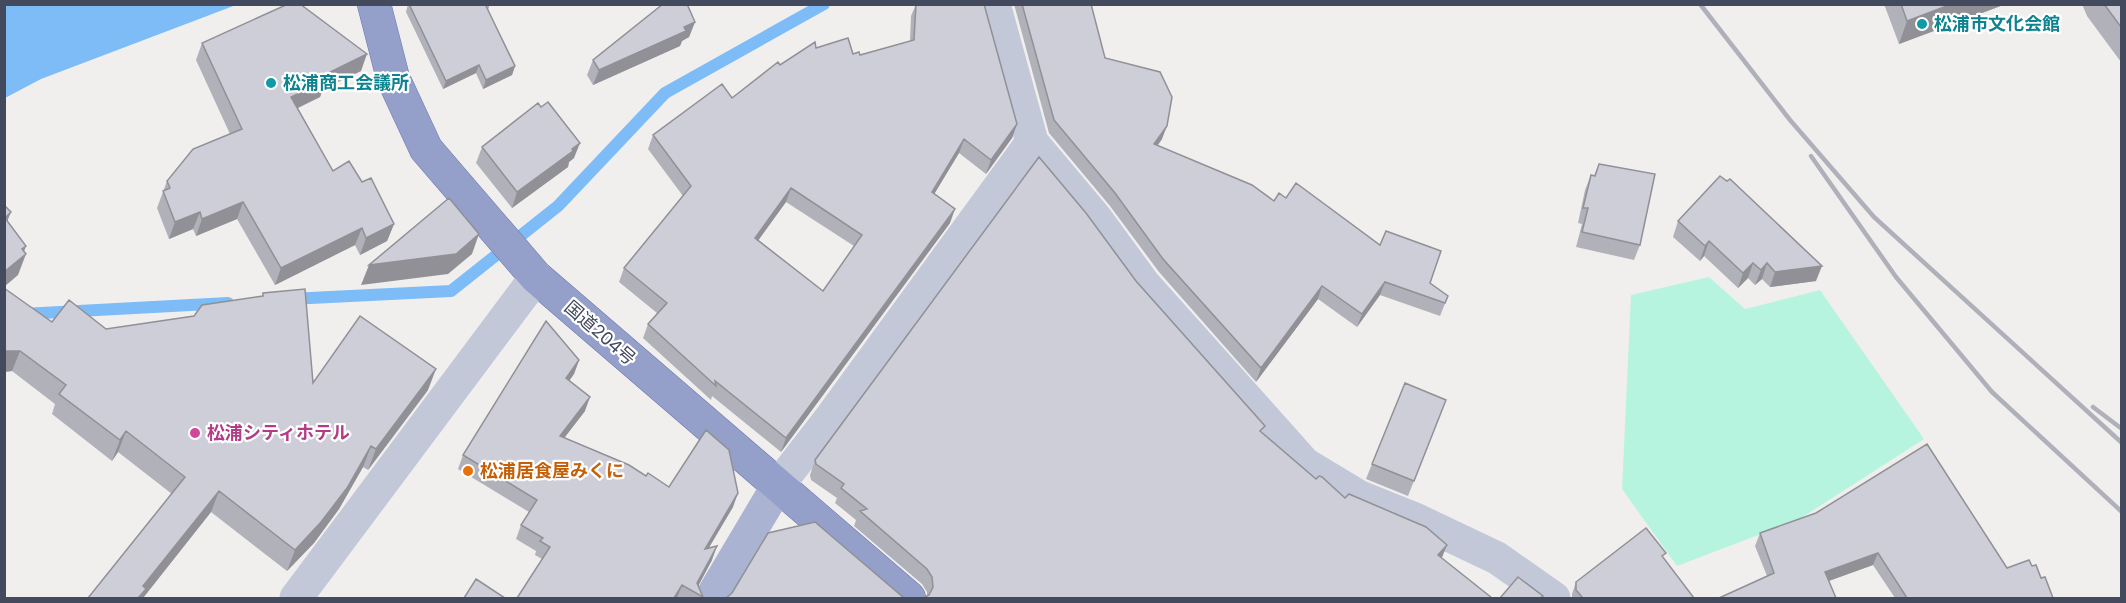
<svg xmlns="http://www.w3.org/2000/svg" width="2126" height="603" viewBox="0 0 2126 603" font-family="Poppins,'Noto Sans JP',sans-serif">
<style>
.green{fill:#b7f4e0}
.water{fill:#7ebcf7}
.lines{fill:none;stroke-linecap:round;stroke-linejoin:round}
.stream{stroke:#7ebcf7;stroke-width:12}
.trunk-casing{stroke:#6b78af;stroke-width:34}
.minor{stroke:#c3c8d8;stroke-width:33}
.primary{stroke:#aab3d1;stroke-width:33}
.trunk{stroke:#95a0ca;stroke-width:33}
.rail{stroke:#afb0ba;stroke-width:4.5}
.wall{fill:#b0b1b9;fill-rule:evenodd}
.shaded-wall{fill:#909096}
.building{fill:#cdced7;stroke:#909096;stroke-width:1.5;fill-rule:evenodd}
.culture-dot{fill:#0f9aa8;stroke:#fff;stroke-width:2}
.hotel-dot{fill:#d1479c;stroke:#fff;stroke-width:2}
.food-dot{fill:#e8710a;stroke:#fff;stroke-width:2}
.labels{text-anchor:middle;stroke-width:4.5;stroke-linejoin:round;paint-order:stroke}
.culture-label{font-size:18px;font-weight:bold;fill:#0d838f;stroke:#fff;text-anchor:start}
.street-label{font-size:18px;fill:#444a5e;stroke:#fff}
.hotel-label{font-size:18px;font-weight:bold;fill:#b23c85;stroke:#fff;text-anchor:start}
.food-label{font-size:18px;font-weight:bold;fill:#c56008;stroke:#fff;text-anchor:start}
</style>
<rect width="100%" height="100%" fill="#f1efee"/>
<path class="green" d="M1709,277L1745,309L1820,290L1924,439L1798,520L1677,566L1622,489L1631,295Z"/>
<path class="water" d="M5,4H236V5L41,79L5,98Z"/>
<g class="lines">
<path class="stream" d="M290,299L451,291L558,206L665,93L824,4
M4,315L228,303"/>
<defs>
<path id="trunk" d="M374,4L393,78L426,149L536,277L909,598"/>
</defs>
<use href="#trunk" class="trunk-casing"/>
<path class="minor" d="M994,4L1032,142L1095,217L1144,284L1305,464L1358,496L1415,519L1497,558L1554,598
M777,487L832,416L1032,142
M296,598L536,277"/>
<path class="primary" d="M711,598L777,487"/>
<use href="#trunk" class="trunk"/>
<path class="rail" d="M1700,4L1790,120L1874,217L2122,443
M1811,156L1896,277L1992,392L2122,512
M2093,407L2122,429"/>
</g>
<path class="wall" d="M408,4H490L488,10L515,66L512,75L483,89L476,73L443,89L406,12Z
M916,4H984L1017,124L1012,138L986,174L959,153L934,194L950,223L781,452L712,396L711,400L643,338L648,324L657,313L619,282L624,268L683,196L648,149L653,135L732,98L780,65L816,48L860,55L910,41L911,16ZM786,202L854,246L823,291L758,240Z
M1014,4H1091L1105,58L1162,139L1158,145L1274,201L1430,283L1448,296L1440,316L1380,295L1357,327L1318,299L1256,382L1159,272L1110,206L1049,133Z
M1884,4H2006L1899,44Z
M2082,4H2121V62L2087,16Z
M695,22L689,37L682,41L680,46L593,85L587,75L593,60Z
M202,43L361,71L323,89L320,97L298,108L333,171L362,182L394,224L387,241L360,255L355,245L275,285L237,219L196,236L193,229L169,239L157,208L167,181L230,134L196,60Z
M541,107L574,158L569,162L568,167L512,208L476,163L482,147Z
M1599,164L1640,245L1634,260L1576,247L1582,224L1578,223L1585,190L1591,175L1594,176Z
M1678,221L1816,281L1770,287L1762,279L1755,285L1748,278L1738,288L1704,256L1700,261L1673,237Z
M1136,281L1262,433L1316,479L1442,558L927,596V592L922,584L854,526L856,520L835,503L837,498L811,480L810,475L815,460Z
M4,288L52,322L106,329L194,316L262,296L263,293L313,383L428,390L368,470L363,467L339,509L314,543L287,571L211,512L143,598H88L172,494L118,452L112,461L52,414L55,404L12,371L4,372Z
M579,360L574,374L569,381L585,411L564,438L669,487L733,507L708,548L712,560L698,586L703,597L702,598H517L542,559L535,555L536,551L516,539L521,525L529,512L458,469L463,455Z
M1446,400L1408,496L1366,479L1372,464Z
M1760,533L2007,568L2032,566L2041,578L2053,598H1895L1873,565L1829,581L1767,576L1755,546Z
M1664,559L1694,598H1572V594L1576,582Z"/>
<path class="shaded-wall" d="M1952,4H2006L1899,44L1907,21Z
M695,22L689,37L682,41L680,46L593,85L599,70Z
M367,54L361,71L323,89L320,97L285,114L291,97L324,75Z
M479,65L476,73L443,89L446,81Z
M515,66L512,75L483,89L486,80Z
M1017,124L1012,138L986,174L991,160Z
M1167,126L1162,139L1149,157L1154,144Z
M964,139L959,153L927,206L932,192Z
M580,143L574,158L569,162L568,167L512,208L517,192Z
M791,188L786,202L750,252L755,238Z
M243,202L237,219L196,236L202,219Z
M955,209L950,223L781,452L786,438Z
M11,212L4,229V219Z
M200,212L193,229L169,239L175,222Z
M394,224L387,241L360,255L366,238Z
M362,228L355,245L275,285L281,268Z
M479,234L472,254L448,274L361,285L369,265Z
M1709,241L1704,256L1700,261L1705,246Z
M26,246L22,257L26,254L18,275L4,287V272L22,249Z
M1753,263L1748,278L1738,288L1743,273Z
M1767,263L1762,279L1755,285L1761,270Z
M1822,266L1816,281L1770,287L1775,272Z
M1385,282L1380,295L1357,327L1362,314Z
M1322,286L1318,299L1256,382L1261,368Z
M4,351H20L12,371L4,372Z
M579,360L574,374L561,392L566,378Z
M436,369L428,390L368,470L376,449Z
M590,397L585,411L555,450L560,436Z
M126,431L118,452L112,461L120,440Z
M371,446L363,467L339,509L314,543L287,571L295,550Z
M219,491L211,512L143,598H138L143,586Z
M738,493L733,507L700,563L705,549Z
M1447,545L1441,560L1438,555Z
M717,546L712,560L695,592L697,583Z
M1878,553L1873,565L1820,584L1825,572Z
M682,585L677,598H674Z"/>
<path class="building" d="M288,4H300L367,54L324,75L327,80L291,97L333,171L349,161L362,182L371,178L394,224L366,238L362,228L281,268L243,202L202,219L200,212L175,222L163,191L170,188L167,181L193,149L242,129L202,43Z
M409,4H488L486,6L515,66L486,80L479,65L446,81Z
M663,4H687L695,22L684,27L686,31L599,70L593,60Z
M916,4H984L1017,124L991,160L964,139L932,192L955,209L786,438L715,381L716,386L648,324L667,303L624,268L691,186L653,135L722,84L732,98L778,62L780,65L815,42L816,48L848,38L853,54L859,52L860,55L914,40ZM791,188L862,235L823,291L755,238Z
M1022,4H1091L1105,58L1160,72L1172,97L1167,126L1154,144L1252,185L1274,201L1279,193L1286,198L1296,183L1380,245L1386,231L1441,251L1430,283L1448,296L1445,303L1385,282L1362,314L1322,286L1261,368L1163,259L1115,193L1054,120Z
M1901,4H1952L1907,21Z
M2104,4H2121V27Z
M548,102L580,143L572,149L573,151L517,192L482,147L538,103L541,107Z
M1039,157L1086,213L1136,281L1265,426L1260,431L1316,479L1319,476L1322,477L1345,498L1349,494L1426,527L1447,545L1438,555L1492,598H923L929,595L933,587L932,577L927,569L860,511L867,509L841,488L844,484L816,464L815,460Z
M1599,164L1655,174L1640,245L1582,232L1588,208H1583L1591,175L1595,176Z
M1720,176L1727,181L1730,179L1822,266L1775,272L1767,263L1761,270L1753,263L1743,273L1709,241L1705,246L1678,221Z
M449,198L479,234L456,254L369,265Z
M4,205L11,212L5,218L26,246L22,249L26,254L4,272Z
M4,288L52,322L69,300L106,329L194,316L202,305L263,296V293L305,289L313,383L360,316L436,369L376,449L371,446L347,488L321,522L295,550L219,491L143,586L146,589L138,598H88L185,477L126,431L120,440L59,394L66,385L20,351H4Z
M546,321L579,360L566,378L590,397L560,436L629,465L646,476L648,473L669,487L706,430L729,450L738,493L705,549L717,546L697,583L703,597L682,585L674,598H517L550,547L540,541L543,538L521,525L537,500L463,455Z
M1405,383L1446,400L1414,481L1372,464Z
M1927,444L2007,568L2029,560L2032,566L2036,565L2041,578L2045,577L2053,598H1907L1878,553L1825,572L1836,598H1719L1774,573L1760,533L1816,513Z
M815,522L903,597L905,598H726L732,593L768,533Z
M1646,528L1666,553L1662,556L1694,598H1583L1576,590V582Z
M1518,577L1543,596L1540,598H1500Z
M476,579L505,598H464Z"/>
<g class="culture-dot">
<circle cx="1922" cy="24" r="6"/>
<circle cx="271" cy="83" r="6"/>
</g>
<circle class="hotel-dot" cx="195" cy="433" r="6"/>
<circle class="food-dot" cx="468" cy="471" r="6"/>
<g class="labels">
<g class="culture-label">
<text x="1934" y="30">松浦市文化会館</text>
<text x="283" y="89">松浦商工会議所</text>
</g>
<g class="street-label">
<text transform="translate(600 333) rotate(41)" y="6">国道204号</text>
</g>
<g class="hotel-label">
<text x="207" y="439">松浦シティホテル</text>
</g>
<g class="food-label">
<text x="480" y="477">松浦居食屋みくに</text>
</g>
</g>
<rect width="2126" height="603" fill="none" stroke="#444a5e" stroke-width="12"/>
</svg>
